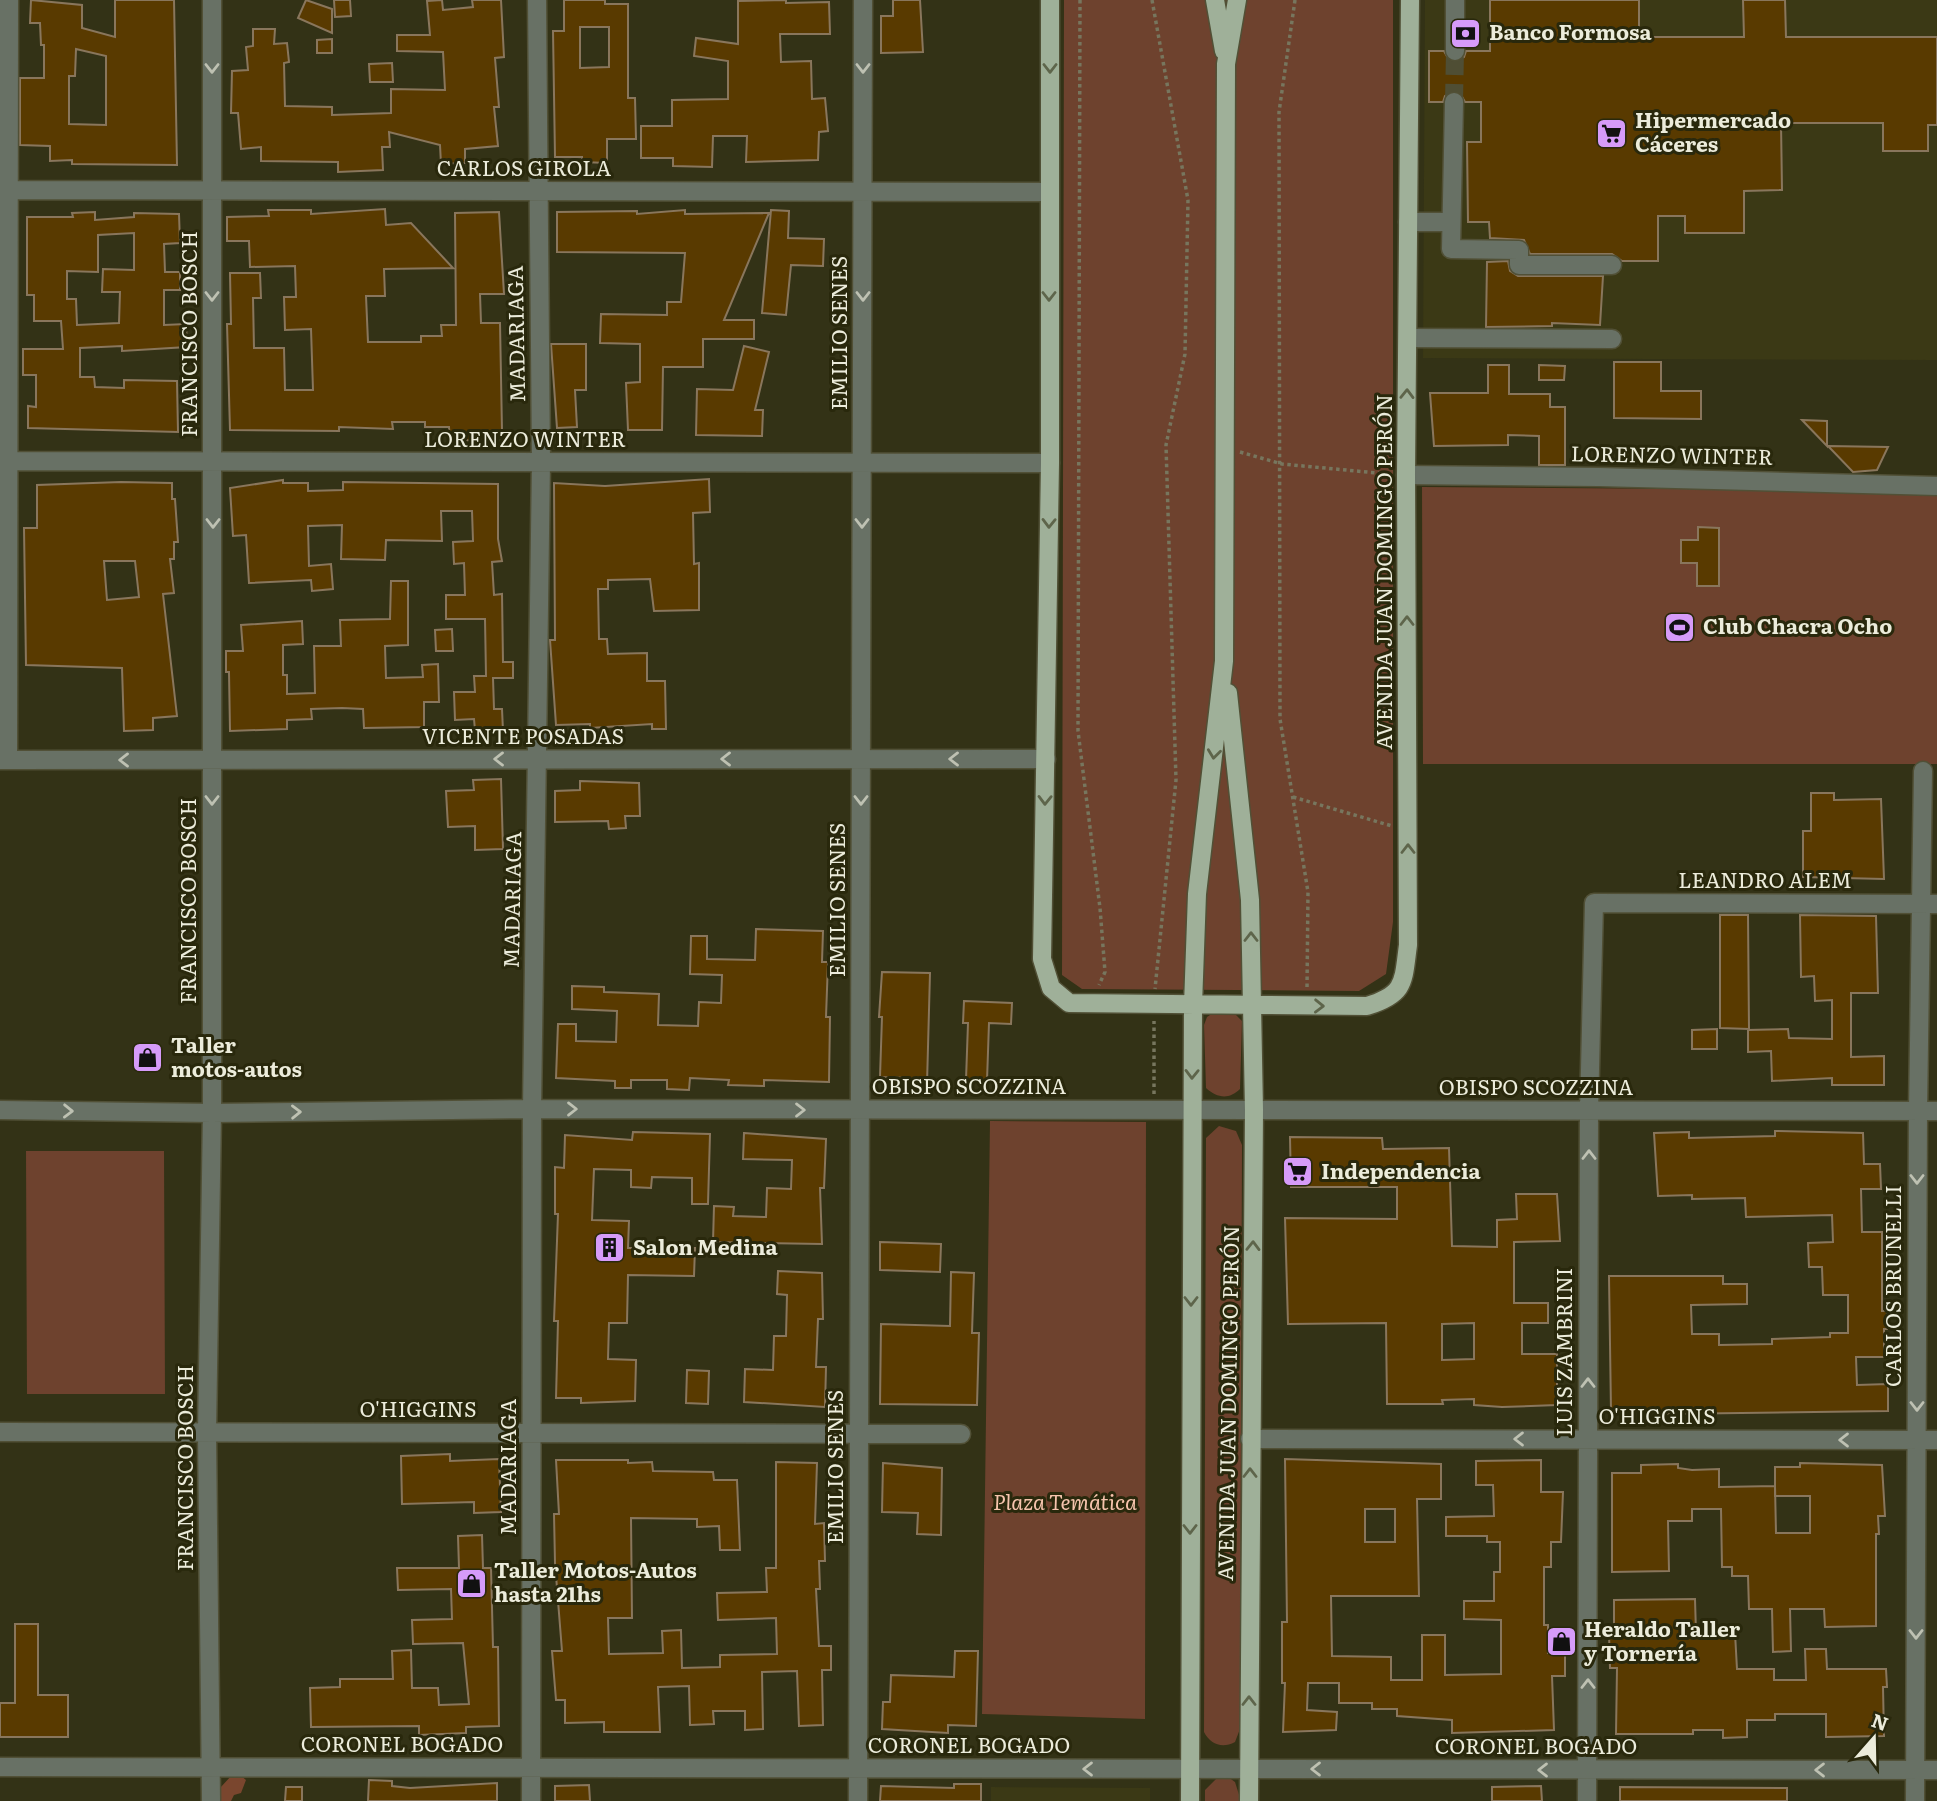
<svg xmlns="http://www.w3.org/2000/svg" width="1937" height="1801" viewBox="0 0 1937 1801" font-family="Literata,serif">
<style>
.built{fill:#3b3915}
.green{fill:#6e422e}
.forest{fill:#7a462e}
.building{fill:#593a00;stroke:#89765c;stroke-width:2;fill-rule:evenodd}
.lines{fill:none;stroke-linecap:round;stroke-linejoin:round}
.minor-tunnel{stroke:#4f4e34;stroke-width:18;stroke-dasharray:18 9;stroke-linecap:butt}
.minor-casing{stroke:#515036;stroke-width:21}
.major-casing{stroke:#515036;stroke-width:21}
.path{stroke:#77765e;stroke-width:3.5;stroke-dasharray:3.5 3.5;stroke-linecap:butt}
.minor{stroke:#687165;stroke-width:18}
.major{stroke:#9fb099;stroke-width:18}
.oneway{stroke:#bec1b2}
.oneway2{stroke:#5e654b}
.labels{text-anchor:middle;stroke-width:6;stroke-linejoin:round;paint-order:stroke}
.poi-label{font-size:21px;font-weight:bold;fill:#ececdb;stroke:#29280c;text-anchor:start}
.street-label{font-size:21px;fill:#ececdb;stroke:#29280c}
.park-label{font-size:21px;font-style:italic;fill:#f6c4ad;stroke:#29280c}
</style>
<rect width="100%" height="100%" fill="#333216"/>
<path class="built" d="M1425,0H1937V360L1423,358Z
M991,1787L1150,1788V1801H991Z"/>
<path class="green" d="M1064,0H1393V922L1386,974L1359,991L1082,989L1062,975Z
M1422,487L1937,491V764H1423Z
M1213,1013L1235,1014L1242,1021L1240,1089C1229,1100 1217,1098 1206,1088L1204,1025L1207,1017Z
M990,1121L1146,1122L1145,1719L982,1714Z
M1219,1126L1236,1131L1242,1145L1240,1729L1235,1742C1222,1749 1210,1744 1204,1732L1206,1138Z
M26,1151H164L165,1394H27Z
M1218,1777H1228L1235,1782L1241,1801H1205V1790Z"/>
<path class="forest" d="M232,1775H240L246,1780L241,1793L234,1795L231,1801H208Z"/>
<path class="building" d="M31,0L82,5V28L115,37V0H174L177,165L72,164V160L50,161V146L20,145V78H44V45H41L40,23H30ZM76,49L106,56V125L69,124V76H75Z
M306,0L332,9V33L298,18Z
M334,0H350L351,16L335,17Z
M442,0L443,10L473,7L472,0H501L504,57L495,58L499,107H494L498,146L465,149V163L441,164L440,145L389,132L390,147H382L383,170L338,172V162L261,161V147L241,149L238,113H231L232,71L248,70L246,47L253,46V29H275L274,44L287,43L289,62L284,63L285,106L332,107V115L391,113V89L445,90L443,52L397,51V35H430L427,1Z
M564,0H605V4H628V98H635L636,139H607V163L582,162V157H555L553,31H564ZM580,27H609V67L580,68Z
M786,0V3L829,2L830,34H780L781,62L811,61L812,99L825,98L828,131L819,132L818,160L746,162L747,136H713L712,167L673,166V158H641V126H672V100L728,99V61L694,56L696,38L738,44V1Z
M893,0H920L923,52L881,53V16H893Z
M1490,0H1639V37H1744L1743,0H1785L1786,37H1937V125H1928V151H1883V123H1781L1782,190L1744,191V233H1685V216H1658V261H1622L1612,254H1530L1524,240L1490,238L1489,222H1468L1467,142H1481V102H1465L1460,93L1454,91L1445,96L1443,102H1429V51H1444L1449,60L1456,62L1464,57L1466,51H1490Z
M332,39V53H317V40Z
M392,63L393,82H370L369,64Z
M385,209L386,225L411,223L453,268L384,269L385,296H366L368,342H421V336H442L441,325H456L455,213L499,212L504,294H480L481,323H500L502,431L471,432V440L450,441L449,427H425V422H392L393,429L339,427V431L230,430L227,324H231L230,273H260L261,298H253L254,348H284L285,390H313L311,329L285,330L284,297H296L295,266L250,267L249,241H227V217L269,216L268,210H311V214Z
M685,210V214L769,213L724,320H754V339H703V367H663L662,430H628L626,383L640,382V344L600,343L601,314L667,315V302H681L685,253L557,252V212L637,211V214Z
M771,210L789,211L788,238L824,239L823,266L791,265L786,315L762,313Z
M95,212V220L134,217V213L179,214L180,243L164,244L165,272H180V290H164V325L186,324L187,347L122,351V346L80,348V377H94L95,387L124,388V380L177,381L178,432L28,428V406L36,407V375H23V349H63L61,321H34V295H27V217H73L72,213ZM134,233V270L103,269L102,292H120L119,323L77,325L76,299H67V271L98,272V235Z
M1508,261L1510,271L1518,276H1603L1600,325L1552,323V326L1486,327L1487,262Z
M551,344H586V390H575L577,427L557,428Z
M744,346L769,352L755,410H763L762,436L696,435L697,389L733,390Z
M1614,362H1661V391H1701V419L1614,418Z
M1488,365H1509V394H1550V407H1565V465H1539V436L1508,435V445L1434,446L1430,393H1488Z
M1539,365L1565,366L1564,380H1539Z
M1802,420L1827,421V446Z
M1828,446L1888,447L1877,470L1853,472Z
M709,479L710,512L693,513L694,564L699,563V610L654,611L650,579L608,580V589H598L599,639H607L608,654L647,653V681H665L666,729H652V724L590,728V724L556,725L550,640H555L554,483L605,486Z
M283,480V483H308V491L343,490V482L498,484V539L502,561L492,562L494,595L502,594L503,662H513V678H493L494,709H502L503,731L475,730L474,719L455,720L454,692H475L474,676H486L485,619H446V595H465L464,563L454,564L453,542L473,541L472,511H441L442,541L386,540L385,560L341,559L342,525L308,526L309,566L331,564L333,589L312,591L311,580L249,583L246,535L233,536L230,488Z
M121,482L172,483V499H175L178,542H174V559H170L174,593L163,594L177,716L153,718V730L124,731L122,668L26,665L24,528H37V485ZM104,561H135L139,597L107,600Z
M1698,527L1719,528V586H1697V563H1681V540H1698Z
M391,581H408V645L385,646L386,678L423,677L422,665L438,664L439,702H424V727L364,728L363,709L342,708L311,709L312,719L287,720V729L230,731L229,672H226V651H243L241,625L302,621L303,644L283,645V675H287V694L315,693L314,646H341L340,620L390,619Z
M452,629L453,651H436L435,630Z
M501,779L503,849L475,850V826L448,827L446,791L474,790L473,780Z
M580,781L639,783L640,816H625L626,828L609,829L608,821L555,822V791L580,790Z
M1811,793H1834V800L1881,799L1884,879L1803,877V831H1811Z
M1720,915H1748L1749,1029L1720,1028Z
M1800,915L1876,916L1878,993H1851V1057L1884,1056V1085H1832V1078L1772,1081L1771,1051L1748,1052V1030L1788,1029L1789,1038L1832,1039V1000L1815,1001L1814,976L1801,977Z
M756,929L823,931L822,962H828L826,1017H830L829,1082L764,1080V1086L728,1085L729,1080L690,1078L689,1090L667,1089V1080H631V1088H615V1081L556,1078L558,1024H576V1041L616,1042L617,1011L572,1009V986L604,987V992L659,994L658,1025L698,1026L699,1002L721,1003L722,975L690,974L691,936H707V959L755,960Z
M882,972L930,973L927,1084L908,1083V1078L880,1077L882,1017H879Z
M964,1001L1012,1003L1011,1024L989,1023L987,1081L966,1080L968,1023H963Z
M1717,1029V1049H1692V1030Z
M1775,1131L1863,1133L1864,1164H1880L1881,1189H1861L1862,1232H1882V1311H1887V1329H1884V1357H1856L1857,1385L1888,1384V1411L1665,1414V1411H1611L1609,1276H1723V1284H1747V1304L1691,1305L1692,1334H1719V1345L1772,1344V1339L1830,1337V1333H1848V1295H1823L1822,1267H1809L1808,1243L1833,1242L1832,1215L1746,1217L1745,1198L1692,1199V1195L1658,1196L1654,1133L1689,1132V1138L1775,1136Z
M633,1132L710,1134L708,1204H692V1178L652,1177L651,1188L631,1187V1170L594,1169L592,1220L629,1221L628,1248H695L694,1276L628,1275L627,1323H609L608,1359L636,1360L635,1401L581,1403V1398H556L558,1321H554L558,1214H555V1167L564,1168L565,1135L632,1140Z
M744,1133L826,1139L824,1188H820L822,1244L713,1242L714,1206L734,1207L733,1216L766,1217L767,1188L791,1189L792,1160L743,1159Z
M1290,1137L1382,1138L1383,1149L1449,1148L1452,1246L1497,1247V1220L1517,1219L1516,1194H1557L1560,1241L1514,1242V1303H1548V1323H1522V1354H1557V1405L1502,1407L1474,1405V1399L1442,1400L1443,1404H1387L1386,1323L1288,1324L1285,1218L1397,1219V1187H1291ZM1474,1323V1359L1442,1360V1324Z
M880,1242L941,1244L940,1272L880,1270Z
M778,1271L822,1273L823,1319H818L816,1367H826L825,1407L744,1402L745,1369L773,1370L774,1336H786L787,1295L777,1294Z
M951,1272L974,1273L972,1333H979L977,1405L880,1404L881,1324L950,1326Z
M687,1370L709,1371L708,1404L686,1403Z
M450,1454V1461L499,1459L501,1512L474,1513V1502L402,1504L401,1456Z
M1285,1459L1441,1464V1499H1417L1419,1596H1331L1332,1656L1391,1657V1680H1422V1635H1445V1675L1501,1674V1620L1464,1619V1601H1494V1572H1500V1542H1487V1536H1446V1517L1494,1516L1493,1485H1476V1461L1541,1460V1492H1563L1561,1542H1551V1567H1544V1625H1548V1653H1565V1676H1552L1554,1730L1452,1733V1720L1397,1716V1709H1372V1703H1339V1683H1308L1307,1710L1337,1712L1336,1730L1283,1732L1285,1683H1282V1622H1287ZM1365,1509H1395V1542H1365Z
M556,1460H628V1463L652,1462L653,1471L713,1472L714,1480H737L740,1550H720L719,1526L697,1527V1519L631,1518L632,1618H608L609,1654L663,1653L662,1631L681,1630L682,1668L720,1667V1655L777,1654L776,1618L718,1620L717,1593L767,1592L766,1568H776V1462L817,1463L815,1524L824,1523L825,1561H819L820,1589H816L819,1646H831V1670H822L823,1725L799,1726L797,1671L762,1672L763,1729L745,1730V1711H713L714,1724L690,1725L689,1686L658,1687L660,1732H604V1722L565,1723V1700H556L552,1651H562L555,1563L554,1514H559Z
M883,1463L942,1468L941,1535L917,1534L918,1513L882,1512Z
M1800,1463L1882,1465L1885,1516H1878L1879,1534H1876V1626L1825,1627L1824,1609H1790L1791,1651L1773,1652L1772,1609H1749L1748,1576H1732V1567H1722L1721,1509H1692V1521H1668L1669,1571L1612,1572V1473H1641V1465L1678,1464V1468L1692,1470L1719,1469V1487L1775,1486L1776,1533H1810V1496H1775V1467H1800Z
M482,1535L483,1568H491L493,1647H498L499,1726L466,1727V1733L419,1735V1726L311,1727L310,1688L340,1687V1679H393L392,1651L411,1650L412,1688H438L439,1705L469,1704L463,1643L413,1644L412,1620L452,1619L451,1589L398,1590L397,1568H459L458,1536Z
M1695,1599L1696,1633H1735L1737,1669H1774V1680H1806L1805,1649H1826L1827,1669H1886L1887,1687H1883L1884,1736L1826,1737V1714H1775V1720H1747V1737L1723,1738V1730H1693V1734H1616L1617,1668H1610L1609,1633H1614V1600Z
M15,1624H38V1695H68V1737H0V1703H15Z
M955,1651H978L976,1726L948,1725V1733L882,1729L883,1702H890L891,1675L954,1677Z
M369,1780L392,1781V1786L410,1788L497,1783V1801H368Z
M954,1784H981V1801H880L881,1786L954,1788Z
M589,1785L590,1801H555V1786Z
M1541,1786L1542,1801H1492V1787Z
M286,1787H302V1801H285Z
M1620,1787L1787,1788V1801H1620Z"/>
<g class="lines">
<path class="minor-tunnel" d="M1454,102L1455,51"/>
<defs>
<path id="minor" d="M1455,51V0
M1454,102L1451,249L1519,250V265H1612
M0,190L1049,192
M1408,222H1451
M1408,338L1612,339
M0,461L1050,463
M1406,475L1599,477L1937,486
M0,760L1046,759
M8,760L9,0
M0,1110L212,1113L532,1109L1937,1111
M0,1432L961,1434
M1250,1439L1937,1440
M0,1767L1937,1770
M211,1801L207,1433L212,1113V0
M531,1801L532,1109L541,462L537,0
M858,1801L863,0
M1587,1801L1589,1111L1594,903L1937,904
M1915,1801L1918,1111L1923,771"/>
<path id="major" d="M1050,0V463L1042,959L1051,988L1069,1003L1367,1006C1406,994 1403,982 1408,945L1406,475L1410,0
M1215,0L1224,51
M1228,693L1250,900L1254,1110L1249,1801
M1190,1801L1193,1005L1197,894L1224,661L1226,64L1237,0"/>
</defs>
<use href="#minor" class="minor-casing"/>
<use href="#major" class="major-casing"/>
<path class="path" d="M1080,0L1078,731L1100,908L1105,972L1099,985
M1152,0L1188,200L1185,354L1166,445L1176,780L1155,989
M1295,0L1279,112L1280,719L1308,892L1307,989
M1240,452L1282,464L1388,474
M1293,797L1392,826
M1154,1094V1021"/>
<use href="#minor" class="minor"/>
<use href="#major" class="major"/>
</g>
<defs><path id="oneway-chevron" d="M-2-3.5L2.5 0L-2 3.5" fill="none" stroke-width="1.6" stroke-linecap="round" stroke-linejoin="round" transform="scale(1.75)"/></defs>
<g class="oneway">
<use href="#oneway-chevron" transform="translate(212 68) rotate(90)"/>
<use href="#oneway-chevron" transform="translate(863 68) rotate(90)"/>
<use href="#oneway-chevron" transform="translate(212 296) rotate(90)"/>
<use href="#oneway-chevron" transform="translate(863 296) rotate(90)"/>
<use href="#oneway-chevron" transform="translate(213 523) rotate(90)"/>
<use href="#oneway-chevron" transform="translate(862 523) rotate(90)"/>
<use href="#oneway-chevron" transform="translate(499 759) rotate(180)"/>
<use href="#oneway-chevron" transform="translate(726 759) rotate(180)"/>
<use href="#oneway-chevron" transform="translate(954 759) rotate(180)"/>
<use href="#oneway-chevron" transform="translate(124 760) rotate(180)"/>
<use href="#oneway-chevron" transform="translate(212 800) rotate(90)"/>
<use href="#oneway-chevron" transform="translate(861 800) rotate(90)"/>
<use href="#oneway-chevron" transform="translate(572 1109)"/>
<use href="#oneway-chevron" transform="translate(800 1110)"/>
<use href="#oneway-chevron" transform="translate(68 1111) rotate(1)"/>
<use href="#oneway-chevron" transform="translate(296 1112) rotate(-1)"/>
<use href="#oneway-chevron" transform="translate(1589 1155) rotate(-90)"/>
<use href="#oneway-chevron" transform="translate(1917 1179) rotate(90)"/>
<use href="#oneway-chevron" transform="translate(1588 1383) rotate(-90)"/>
<use href="#oneway-chevron" transform="translate(1917 1406) rotate(90)"/>
<use href="#oneway-chevron" transform="translate(1519 1439) rotate(-180)"/>
<use href="#oneway-chevron" transform="translate(1844 1440) rotate(-180)"/>
<use href="#oneway-chevron" transform="translate(1916 1634) rotate(90)"/>
<use href="#oneway-chevron" transform="translate(1588 1684) rotate(-90)"/>
<use href="#oneway-chevron" transform="translate(1088 1769) rotate(-180)"/>
<use href="#oneway-chevron" transform="translate(1316 1769) rotate(-180)"/>
<use href="#oneway-chevron" transform="translate(1543 1770) rotate(-180)"/>
<use href="#oneway-chevron" transform="translate(1820 1770) rotate(-180)"/>
</g>
<g class="oneway2">
<use href="#oneway-chevron" transform="translate(1050 68) rotate(90)"/>
<use href="#oneway-chevron" transform="translate(1049 296) rotate(90)"/>
<use href="#oneway-chevron" transform="translate(1407 394) rotate(-89)"/>
<use href="#oneway-chevron" transform="translate(1049 523) rotate(91)"/>
<use href="#oneway-chevron" transform="translate(1407 621) rotate(-90)"/>
<use href="#oneway-chevron" transform="translate(1214 754) rotate(97)"/>
<use href="#oneway-chevron" transform="translate(1045 800) rotate(91)"/>
<use href="#oneway-chevron" transform="translate(1408 849) rotate(-90)"/>
<use href="#oneway-chevron" transform="translate(1251 937) rotate(-90)"/>
<use href="#oneway-chevron" transform="translate(1319 1006) rotate(1)"/>
<use href="#oneway-chevron" transform="translate(1192 1074) rotate(91)"/>
<use href="#oneway-chevron" transform="translate(1253 1246) rotate(-89)"/>
<use href="#oneway-chevron" transform="translate(1191 1301) rotate(90)"/>
<use href="#oneway-chevron" transform="translate(1250 1473) rotate(-90)"/>
<use href="#oneway-chevron" transform="translate(1190 1529) rotate(90)"/>
<use href="#oneway-chevron" transform="translate(1249 1701) rotate(-90)"/>
</g>
<defs>
<symbol id="bank-square" viewBox="-11 -11 22 22"><rect x="-9" y="-9" width="18" height="18" rx="4" fill="#d69bf9" stroke="#29280c"/><path d="M-6-4H6V4H-6ZM0-2.3a2.3 2.3 0 1 0 0 4.6a2.3 2.3 0 1 0 0-4.6Z" fill="#111"/></symbol>
<symbol id="supermarket-square" viewBox="-11 -11 22 22"><rect x="-9" y="-9" width="18" height="18" rx="4" fill="#d69bf9" stroke="#29280c"/><path d="M-6-5.5h2.5l.6 2H6L4.5 2H-2.5L-4.4-4H-6ZM-1.5 3.2a1.3 1.3 0 1 0 .1 0ZM3 3.2a1.3 1.3 0 1 0 .1 0Z" fill="#111"/></symbol>
<symbol id="stadium-square" viewBox="-11 -11 22 22"><rect x="-9" y="-9" width="18" height="18" rx="4" fill="#d69bf9" stroke="#29280c"/><path d="M0-5a6.5 5 0 1 0 0 10a6.5 5 0 1 0 0-10ZM-3.5-1.8h7v3.6h-7Z" fill="#111"/></symbol>
<symbol id="shop-square" viewBox="-11 -11 22 22"><rect x="-9" y="-9" width="18" height="18" rx="4" fill="#d69bf9" stroke="#29280c"/><path d="M-5-2.5h2.3a2.7 3.5 0 0 1 5.4 0H5L5.5 6h-11ZM-1.5-2.5h3a1.5 2.3 0 0 0-3 0Z" fill="#111"/></symbol>
<symbol id="building-square" viewBox="-11 -11 22 22"><rect x="-9" y="-9" width="18" height="18" rx="4" fill="#d69bf9" stroke="#29280c"/><path d="M-4-6H4V6H1V3H-1V6H-4ZM-2.5-4.3h1.7v1.8h-1.7ZM.8-4.3h1.7v1.8H.8ZM-2.5-1h1.7V.8h-1.7ZM.8-1h1.7V.8H.8Z" fill="#111"/></symbol>
</defs>
<g fill-rule="evenodd">
<use href="#bank-square" x="1448" y="16" width="35" height="35"/>
<use href="#supermarket-square" x="1594" y="116" width="35" height="35"/>
<use href="#stadium-square" x="1662" y="610" width="35" height="35"/>
<use href="#shop-square" x="130" y="1040" width="35" height="35"/>
<use href="#supermarket-square" x="1280" y="1154" width="35" height="35"/>
<use href="#building-square" x="592" y="1230" width="35" height="35"/>
<use href="#shop-square" x="454" y="1566" width="35" height="35"/>
<use href="#shop-square" x="1544" y="1624" width="35" height="35"/>
</g>
<g class="labels">
<g class="poi-label">
<text x="1489" y="40">Banco Formosa</text>
<text x="1635" y="128">Hipermercado<tspan x="1635" dy="24">Cáceres</tspan></text>
<text x="1703" y="634">Club Chacra Ocho</text>
<text x="171" y="1053">Taller<tspan x="171" dy="24">motos-autos</tspan></text>
<text x="1321" y="1179">Independencia</text>
<text x="633" y="1255">Salon Medina</text>
<text x="494" y="1578">Taller Motos-Autos<tspan x="494" dy="24">hasta 21hs</tspan></text>
<text x="1584" y="1637">Heraldo Taller<tspan x="1584" dy="24">y Tornería</tspan></text>
</g>
<g class="street-label">
<text x="524" y="176">CARLOS GIROLA</text>
<text transform="translate(840 333) rotate(-90)" y="7">EMILIO SENES</text>
<text transform="translate(190 334) rotate(-90)" y="7">FRANCISCO BOSCH</text>
<text transform="translate(517 334) rotate(-91)" y="7">MADARIAGA</text>
<text x="525" y="447">LORENZO WINTER</text>
<text transform="translate(1672 456) rotate(1)" y="7">LORENZO WINTER</text>
<text transform="translate(1385 572) rotate(-90)" y="7">AVENIDA JUAN DOMINGO PERÓN</text>
<text x="523" y="744">VICENTE POSADAS</text>
<text x="1765" y="888">LEANDRO ALEM</text>
<text transform="translate(513 900) rotate(-89)" y="7">MADARIAGA</text>
<text transform="translate(838 900) rotate(-90)" y="7">EMILIO SENES</text>
<text transform="translate(189 901) rotate(-90)" y="7">FRANCISCO BOSCH</text>
<text x="969" y="1094">OBISPO SCOZZINA</text>
<text x="1536" y="1095">OBISPO SCOZZINA</text>
<text transform="translate(1894 1286) rotate(-90)" y="7">CARLOS BRUNELLI</text>
<text transform="translate(1565 1352) rotate(-90)" y="7">LUIS ZAMBRINI</text>
<text transform="translate(1229 1403) rotate(-89)" y="7">AVENIDA JUAN DOMINGO PERÓN</text>
<text x="418" y="1417">O'HIGGINS</text>
<text x="1657" y="1424">O'HIGGINS</text>
<text transform="translate(509 1467) rotate(-90)" y="7">MADARIAGA</text>
<text transform="translate(836 1467) rotate(-90)" y="7">EMILIO SENES</text>
<text transform="translate(186 1468) rotate(-90)" y="7">FRANCISCO BOSCH</text>
<text x="402" y="1752">CORONEL BOGADO</text>
<text x="969" y="1753">CORONEL BOGADO</text>
<text x="1536" y="1754">CORONEL BOGADO</text>
</g>
<g class="park-label">
<text x="1065" y="1510">Plaza Temática</text>
</g>
</g>
<g transform="translate(1874 1738) rotate(20)" stroke="#29280c" stroke-width="5" paint-order="stroke">
<path d="M0-5L12 26L0 18L-12 26Z" fill="#ececdb"/>
<text y="-10" font-size="19" font-weight="bold" text-anchor="middle" fill="#ececdb">N</text>
</g>
</svg>
